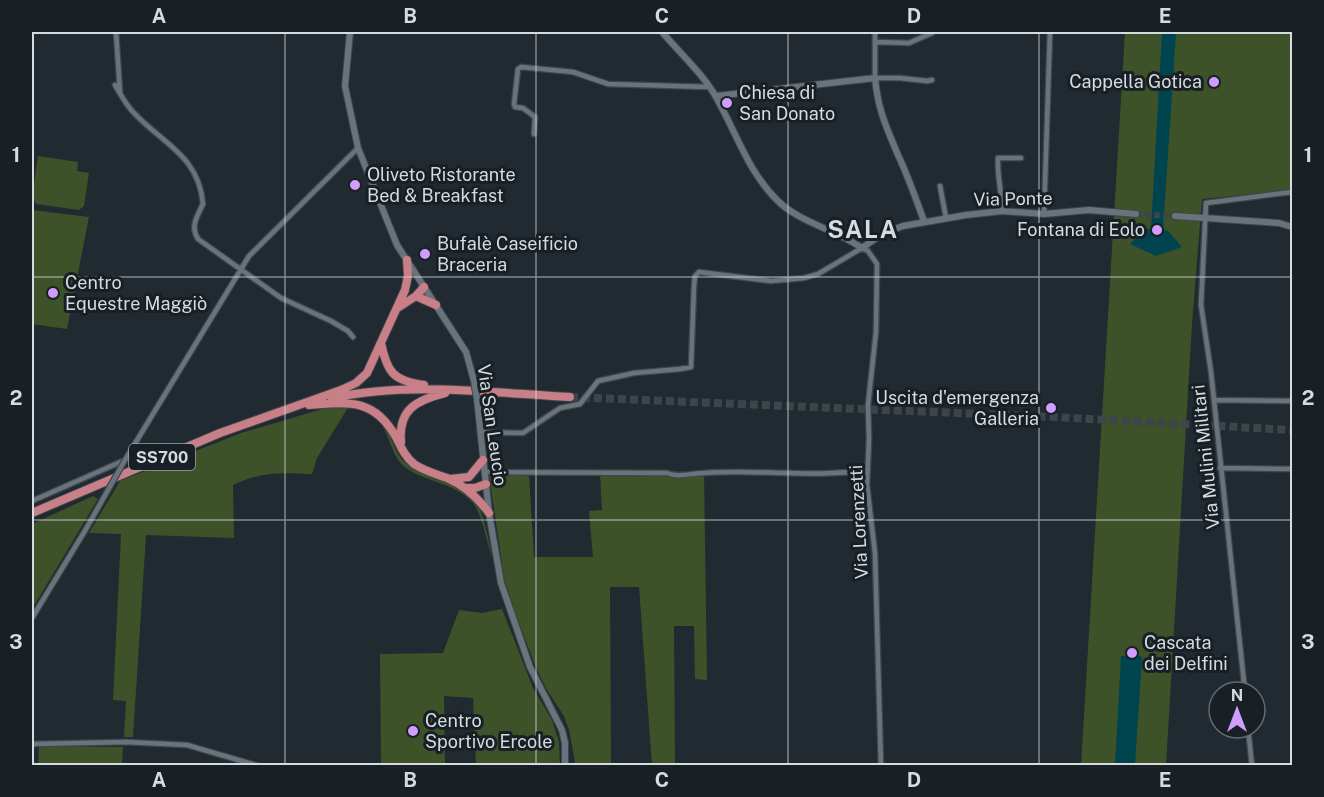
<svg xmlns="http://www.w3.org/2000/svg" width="1324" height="797" viewBox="0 0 1324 797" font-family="'Public Sans',sans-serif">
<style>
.green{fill:#3d5228}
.water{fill:#004450}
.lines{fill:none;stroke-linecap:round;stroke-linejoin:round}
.tertiary-tunnel{stroke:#3c454a;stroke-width:6;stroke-dasharray:6 3;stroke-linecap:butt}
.trunk-tunnel{stroke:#3c454a;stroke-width:8;stroke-dasharray:8 4;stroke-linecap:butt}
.minor-casing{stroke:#3f464c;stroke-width:7}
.tertiary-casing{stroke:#3f464c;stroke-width:8}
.trunk-casing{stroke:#3f464c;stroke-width:10}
.minor{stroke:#69737b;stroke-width:4.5}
.tertiary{stroke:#69737b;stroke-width:6}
.trunk{stroke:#c87f87;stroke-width:8}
.minor-bridge-casing{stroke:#3f464c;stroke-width:7;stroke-linecap:butt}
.tertiary-bridge-casing{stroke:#3f464c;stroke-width:8;stroke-linecap:butt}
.minor-bridge{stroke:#69737b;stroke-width:4.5}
.tertiary-bridge{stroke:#69737b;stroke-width:6}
.grid{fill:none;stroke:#d5dbdf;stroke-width:1.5;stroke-opacity:0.55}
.poi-dot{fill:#d09dfe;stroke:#182026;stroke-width:2}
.labels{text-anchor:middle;stroke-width:6;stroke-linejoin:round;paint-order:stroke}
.shield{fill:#182026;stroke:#9ca3a8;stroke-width:1.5}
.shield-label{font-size:16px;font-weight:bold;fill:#d5dbdf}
.poi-label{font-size:18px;fill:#d5dbdf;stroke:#182026;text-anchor:start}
.street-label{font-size:18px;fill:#d5dbdf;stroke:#182026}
.district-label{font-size:24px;font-weight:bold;letter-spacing:1.5px;fill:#d5dbdf;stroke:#182026}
.neatline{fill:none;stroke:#d5dbdf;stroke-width:2}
.grid-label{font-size:20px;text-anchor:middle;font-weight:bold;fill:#d5dbdf}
</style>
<rect width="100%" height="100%" fill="#212a30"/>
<path class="green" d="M1125,32H1292V190L1202,199L1192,324L1166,765L1081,766Z
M38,156L78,162L77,171L89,173L84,206L79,210L36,204L32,197Z
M32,210L89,217L67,329L32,324Z
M344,406C370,408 382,416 392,441C396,450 399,458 407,464C427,481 459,481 476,501C482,509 491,547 492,558C487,543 482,512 472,502C455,483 426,482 406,468C387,454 391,422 367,412C362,409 355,408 349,406L317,458L312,474C280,473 262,471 233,485L234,538L146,535L133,737H124L126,701L113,700L121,534L89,533L120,481L241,433L329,407Z
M704,473L707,680L695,679L694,626H674L675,765H652L639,587H610L611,765H573L575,761L569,730L564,716L547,690L537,670L516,616L504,578L489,474H529L534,557H593L589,511L602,510L600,474Z
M93,496L98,499L32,609V524Z
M502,609L533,688L552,720L559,742L560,765H476L473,698L444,696L445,765H381L380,654L443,653L459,610L482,613Z
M39,746L123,747L122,765L38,766Z"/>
<path class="water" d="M1162,32H1176L1163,230L1168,231L1182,247L1156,256L1130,244L1146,229H1151Z
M1128,653H1133L1142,657L1135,765H1115L1121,656H1125Z"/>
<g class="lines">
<path class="tertiary-tunnel" d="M1136,214L1175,216"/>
<path class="trunk-tunnel" d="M570,397L1054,417L1292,430"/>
<defs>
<path id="minor" d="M116,32L120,92
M875,32V78H900L927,81L932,80
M875,42L909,43L932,33
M115,85C121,95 126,105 134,113C163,144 199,156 203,204C197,217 190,226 198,239L281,298L331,321L348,331L353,337
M534,134L535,117L523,108L515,107L514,104L518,69L521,67L573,72L608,84L709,87
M940,186L946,218
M1002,211C1002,192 997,177 998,158H1021
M1044,214L1050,32
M1214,400L1292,401
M480,432L523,433L560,408L580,404L598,381L634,373L680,369L691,367L694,286L695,276L699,272L771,281L804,278L818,274L862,248L868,251L877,264L876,332L868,405L869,439L867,485L875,553L881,766
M1220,468L1292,469
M484,472L667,473C678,478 691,473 704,473C758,469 813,478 867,470
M32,501L125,460L249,256L358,148
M32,618L86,529
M1245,692L1211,372L1201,305L1206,203L1292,192
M1248,728L1252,766
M32,744L126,742L187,745L259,766"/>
<path id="tertiary" d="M350,32L345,86L358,148L397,245L466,352L474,381
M662,32C678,51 706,77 717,99C737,134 748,172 778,201C799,222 836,230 862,248L882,234L903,226L966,215L1002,211L1044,214L1089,210L1136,214
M716,96L875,78C878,110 886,126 898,155C908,176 916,199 924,221
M1175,216L1279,223L1292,227
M477,399L489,513L501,583L530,667L562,730L565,743V766"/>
<path id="trunk" d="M416,296L436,305
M399,307L416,296L424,287
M381,343C387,372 393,381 424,385
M332,398C410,381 492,393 570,397
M309,405C349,402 374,398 396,437C401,447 405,457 414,464C424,471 436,474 447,478C466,486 478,498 489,513
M401,442C398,409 417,400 445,393
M450,479L469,477L483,460
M466,488H475L486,484
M32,513L220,433L341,390L356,383L367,373L405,290L408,276L407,260"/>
</defs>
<use href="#minor" class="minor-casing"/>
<use href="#tertiary" class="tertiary-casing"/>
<use href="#trunk" class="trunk-casing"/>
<use href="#minor" class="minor"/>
<use href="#tertiary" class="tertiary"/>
<use href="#trunk" class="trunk"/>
<defs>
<path id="minor-bridge" d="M86,529L125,460"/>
<path id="tertiary-bridge" d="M474,381L477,399"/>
</defs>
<use href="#minor-bridge" class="minor-bridge-casing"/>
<use href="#tertiary-bridge" class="tertiary-bridge-casing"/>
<use href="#minor-bridge" class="minor-bridge"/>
<use href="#tertiary-bridge" class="tertiary-bridge"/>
</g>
<path class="grid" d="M285,32V766M536,32V766M788,32V766M1039,32V766M32,277H1292M32,520H1292"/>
<g class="poi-dot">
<circle cx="1214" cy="82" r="6"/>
<circle cx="727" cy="103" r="6"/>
<circle cx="355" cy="185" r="6"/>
<circle cx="1157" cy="230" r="6"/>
<circle cx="425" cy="254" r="6"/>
<circle cx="53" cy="293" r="6"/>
<circle cx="1051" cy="408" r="6"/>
<circle cx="1132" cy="653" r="6"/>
<circle cx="413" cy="731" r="6"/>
</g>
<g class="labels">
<rect class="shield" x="129" y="444" width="66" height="26" rx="4.5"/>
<g class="shield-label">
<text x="162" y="463">SS700</text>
</g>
<g class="poi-label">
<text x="1202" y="88" text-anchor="end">Cappella Gotica</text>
<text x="739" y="99">Chiesa di<tspan x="739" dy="21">San Donato</tspan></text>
<text x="367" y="181">Oliveto Ristorante<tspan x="367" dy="21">Bed &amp; Breakfast</tspan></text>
<text x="1145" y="236" text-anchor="end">Fontana di Eolo</text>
<text x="437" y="250">Bufalè Caseificio<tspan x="437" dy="21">Braceria</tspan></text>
<text x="65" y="289">Centro<tspan x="65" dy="21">Equestre Maggiò</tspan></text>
<text x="1039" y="404" text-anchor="end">Uscita d'emergenza<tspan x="1039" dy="21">Galleria</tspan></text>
<text x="1144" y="649">Cascata<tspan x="1144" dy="21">dei Delfini</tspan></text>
<text x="425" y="727">Centro<tspan x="425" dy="21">Sportivo Ercole</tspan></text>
</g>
<g class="street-label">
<text transform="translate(1013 199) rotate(-1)" y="6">Via Ponte</text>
<text transform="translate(492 425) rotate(82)" y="6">Via San Leucio</text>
<text transform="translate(1206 457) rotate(-96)" y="6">Via Mulini Militari</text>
<text transform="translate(859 522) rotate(-93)" y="6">Via Lorenzetti</text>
</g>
<g class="district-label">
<text x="863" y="238">SALA</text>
</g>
</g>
<rect width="1324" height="797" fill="none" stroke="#182026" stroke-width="66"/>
<g transform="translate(1237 710)"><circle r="28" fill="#182026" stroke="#646b70" stroke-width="1.5"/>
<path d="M0-4.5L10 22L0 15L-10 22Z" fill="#d09dfe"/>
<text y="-9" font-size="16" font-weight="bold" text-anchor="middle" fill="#d5dbdf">N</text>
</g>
<rect x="33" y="33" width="1258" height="731" class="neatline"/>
<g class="grid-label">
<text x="159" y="23">A</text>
<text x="410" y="23">B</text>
<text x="662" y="23">C</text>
<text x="914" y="23">D</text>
<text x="1165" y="23">E</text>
<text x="16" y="162">1</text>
<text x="1308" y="162">1</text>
<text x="16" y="405">2</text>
<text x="1308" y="405">2</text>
<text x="16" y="649">3</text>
<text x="1308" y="649">3</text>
<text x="159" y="787">A</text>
<text x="410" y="787">B</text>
<text x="662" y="787">C</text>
<text x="914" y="787">D</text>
<text x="1165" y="787">E</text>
</g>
</svg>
